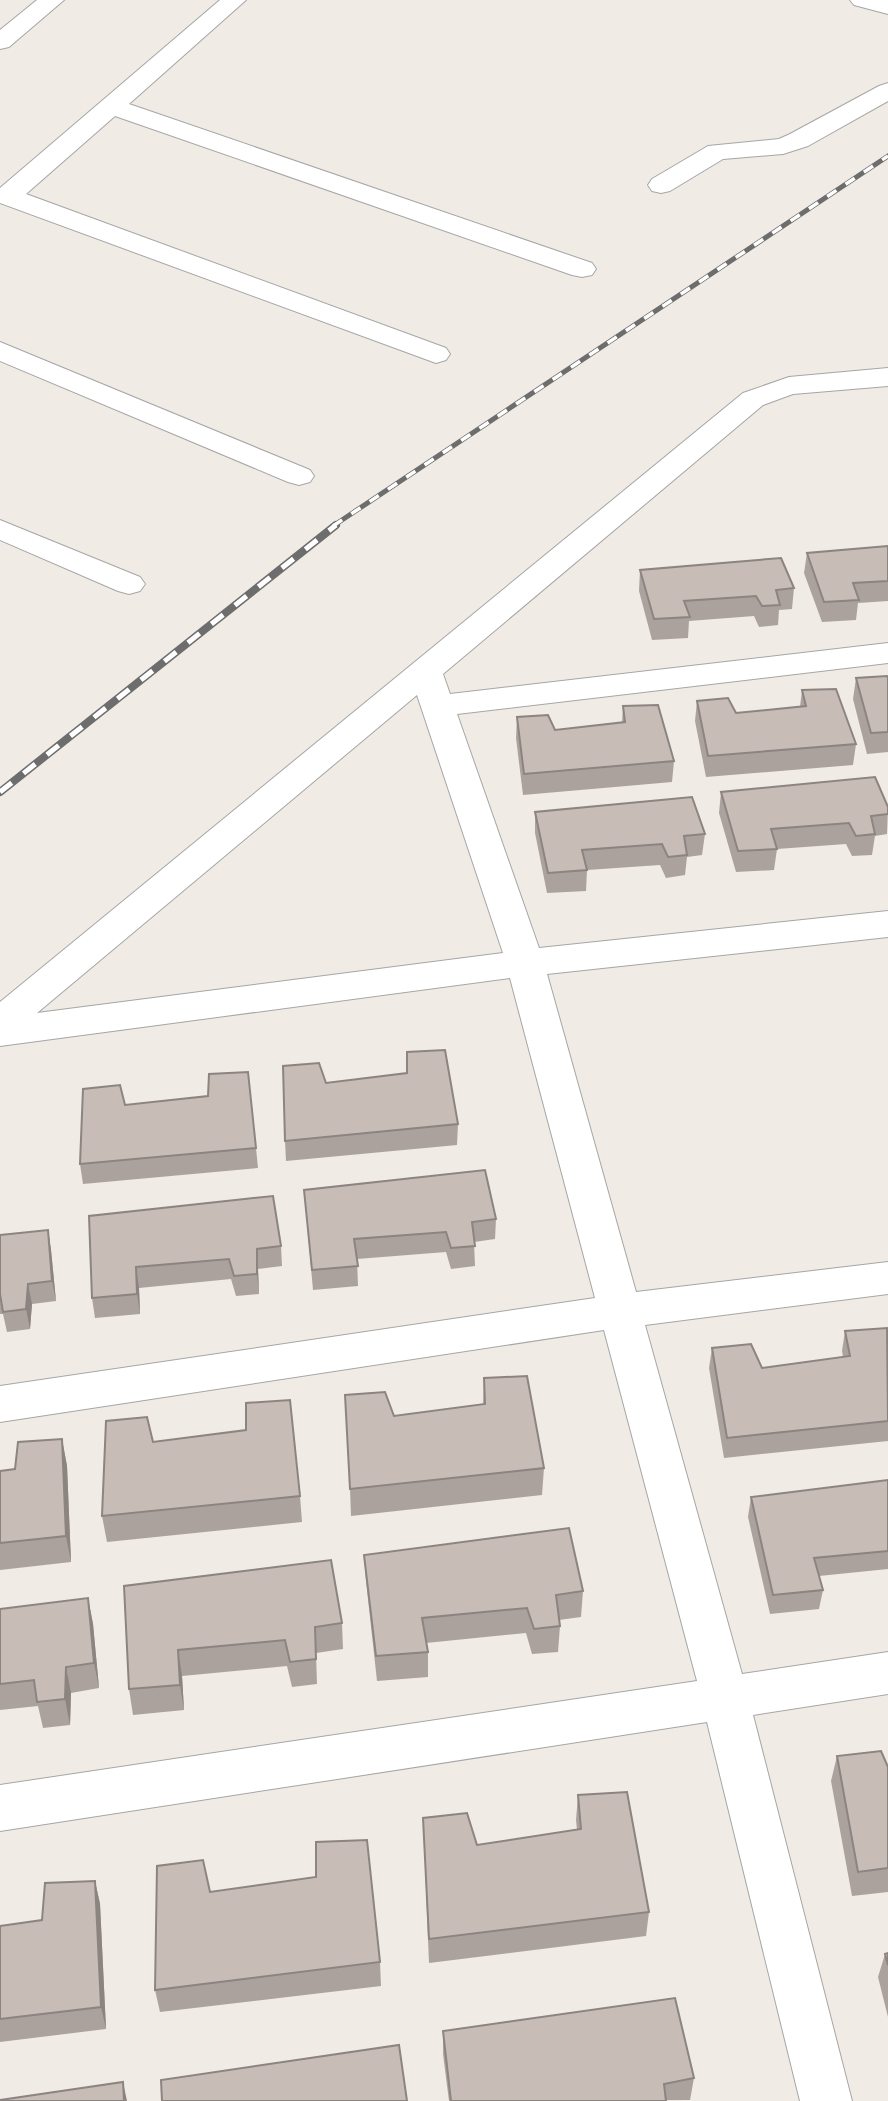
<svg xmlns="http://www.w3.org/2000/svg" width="888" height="2101" viewBox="0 0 888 2101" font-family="Figtree,sans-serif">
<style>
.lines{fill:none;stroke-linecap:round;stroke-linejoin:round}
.street-casing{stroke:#a6a6a6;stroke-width:2}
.street{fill:#fff;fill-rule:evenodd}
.rail-far1-casing{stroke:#6d6d6d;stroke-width:5}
.rail-casing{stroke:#6d6d6d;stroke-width:8}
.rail-far1{stroke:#fff;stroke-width:3.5;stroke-dasharray:11;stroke-linecap:butt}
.rail{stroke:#fff;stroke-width:5;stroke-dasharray:15;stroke-linecap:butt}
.wall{fill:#aca29d}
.shaded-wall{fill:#8c8480}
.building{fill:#c8bcb7;stroke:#8c8480;stroke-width:2}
</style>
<rect width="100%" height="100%" fill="#f0ebe4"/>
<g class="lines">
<defs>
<path id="street" d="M37,0H64L9,47L0,49V30Z
M220,0H246L129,104L592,263L596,269L592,275L582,277L572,275L115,116L26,194L446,348L450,354L446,360L436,363L0,203V188Z
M850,0H888V14L854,5Z
M888,83V101L808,146L783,154L723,159L670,191L661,193L652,191L648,185L652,179L708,146L779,139L790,134L879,86Z
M0,342L310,470L314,476L310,482L299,485L288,482L0,361Z
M888,368V386L793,394L763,405L443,674L450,694L888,643V663L457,714L539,948L888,911V937L547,974L636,1292L888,1262V1294L645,1325L742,1674L888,1652V1694L753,1715L852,2101H800L707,1722L0,1831V1785L697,1681L604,1330L0,1422V1386L595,1298L510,978L0,1046V1002L743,393L789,377ZM417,695L503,953L37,1013Z
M0,520L140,577L145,584L140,591L129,594L118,591L0,540Z"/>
</defs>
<use href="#street" class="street-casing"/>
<use href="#street" class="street"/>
<defs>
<path id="rail-far1" d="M333,526L888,156"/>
<path id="rail" d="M0,792L336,525"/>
</defs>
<use href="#rail-far1" class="rail-far1-casing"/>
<use href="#rail" class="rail-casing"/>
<use href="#rail-far1" class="rail-far1"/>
<use href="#rail" class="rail"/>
</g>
<path class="wall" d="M888,546V601L858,603L856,620L822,622L804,573L807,553Z
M640,570L794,588L792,609L779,610L778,625L759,627L754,616L689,621L688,638L652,640L639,591Z
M856,678H888V752L867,754L853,699Z
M802,690L856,744L853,765L706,777L695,721L697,701L736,713L800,707Z
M623,706L674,761L672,782L523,795L516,738L517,717L555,730L622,723Z
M721,792L888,807L887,834L875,836L872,855L852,856L846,844L777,849L774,870L736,872L719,813Z
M535,812L705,834L702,855L687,857L685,875L666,878L660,865L587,870L586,891L547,893L535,833Z
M326,1083L458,1124L457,1145L286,1161L285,1141Z
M125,1105L256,1148L258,1168L83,1184L80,1164Z
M304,1190L496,1219L495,1239L474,1242L475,1266L451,1269L446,1252L357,1259L358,1286L313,1290Z
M89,1216L281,1246L282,1266L258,1269L259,1294L236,1296L231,1279L139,1288L140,1314L95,1318L92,1298Z
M48,1230L51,1250L56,1301L32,1304L30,1329L7,1332L3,1314H0V1235Z
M888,1330V1441L724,1458L709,1368L712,1348L762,1368L843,1357L842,1351L845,1331Z
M484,1378L544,1468L542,1495L351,1516L350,1489L394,1416L483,1405Z
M62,1439L67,1466L71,1562L0,1570V1471L15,1469Z
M153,1442L300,1496L302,1522L107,1542L102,1516Z
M888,1480V1569L819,1576L823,1590L819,1609L770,1614L748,1517L751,1497Z
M364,1555L583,1591L581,1617L559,1620L560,1626L558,1652L532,1654L526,1633L426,1643L428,1652V1677L377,1681L366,1581Z
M124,1586L342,1623L343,1649L316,1653L317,1684L292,1687L287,1666L182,1676L184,1710L133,1715L129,1689Z
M88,1598L93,1624L99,1688L71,1693L70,1725L43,1728L38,1706L0,1710V1609Z
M837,1756L888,1767V1892L852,1896L831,1781Z
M578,1795L649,1912L646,1936L429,1963L423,1818L477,1845L577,1830L576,1820Z
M316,1877L380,1962L381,1986L160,2012L155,1990L210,1892Z
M95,1881L100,1904L106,2029L0,2042V1926L42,1920Z
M888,1953V2017L878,1977L885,1954Z
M443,2031L694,2078L690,2100L449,2101L443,2054Z"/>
<path class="shaded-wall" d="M48,1230L51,1250L56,1301L52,1281Z
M257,1249L258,1269L259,1294L257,1274Z
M136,1267L139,1288L140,1314L137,1294Z
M28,1284L32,1304L30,1329L26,1309Z
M62,1439L67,1466L71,1562L66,1536Z
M88,1598L93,1624L99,1688L94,1663Z
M178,1650L182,1676L184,1710L180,1685Z
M66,1667L71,1693L70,1725L65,1699Z
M95,1881L100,1904L106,2029L101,2007Z
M123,2082L127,2101H124Z"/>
<path class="building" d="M888,546V581L853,583L859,600L824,602L807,553Z
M781,558L794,588L776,590L780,605L762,606L756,596L684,601L690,617L654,619L640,570Z
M887,676L888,678V732L871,733L856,678Z
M836,689L856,744L708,756L697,701L728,698L736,713L806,706L802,690Z
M658,705L674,761L524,774L517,717L548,715L555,730L625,722L623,706Z
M875,777L888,807V814L871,816L875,834L856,836L849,823L771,829L777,849L738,851L721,792Z
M692,797L705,834L684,836L687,855L668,857L662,844L582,850L587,870L548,873L535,812Z
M445,1050L458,1124L285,1141L283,1066L319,1063L326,1083L407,1073V1052Z
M248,1072L256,1148L80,1164L83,1089L120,1085L125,1105L208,1096L209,1074Z
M485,1170L496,1219L472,1222L475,1246L451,1248L446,1232L354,1239L358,1266L312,1270L304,1190Z
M273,1196L281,1246L257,1249V1274L234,1276L229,1259L136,1267L137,1294L92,1298L89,1216Z
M48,1230L52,1281L28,1284L26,1309L3,1312L0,1294V1235Z
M887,1328L888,1421L727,1438L712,1348L751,1344L762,1368L850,1356L845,1331Z
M527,1376L544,1468L350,1489L345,1395L385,1392L394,1416L485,1404L484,1378Z
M290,1400L300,1496L102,1516L106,1421L147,1417L153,1442L246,1430V1403Z
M62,1439L66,1536L0,1543V1471L15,1469L18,1442Z
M888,1480V1551L814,1558L823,1590L773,1595L751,1497Z
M569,1528L583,1591L556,1595L560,1626L534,1629L527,1608L422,1618L428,1652L376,1656L364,1555Z
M331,1560L342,1623L315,1627L316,1659L290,1662L285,1640L178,1650L180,1685L129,1689L124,1586Z
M88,1598L94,1663L66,1667L65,1699L37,1702L34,1680L0,1684V1609Z
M881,1751L888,1767V1868L858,1872L837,1756Z
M627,1792L649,1912L429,1939L423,1818L467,1813L477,1845L581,1829L578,1795Z
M367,1840L380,1962L155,1990L157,1866L203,1860L210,1892L316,1877V1842Z
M95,1881L101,2007L0,2019V1926L42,1920L45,1883Z
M888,1953V1965L885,1954Z
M675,1998L694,2078L664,2084L666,2101H451L443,2031Z
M399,2045L407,2101H162L161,2080Z
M123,2082L124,2101H0V2100Z"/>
</svg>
